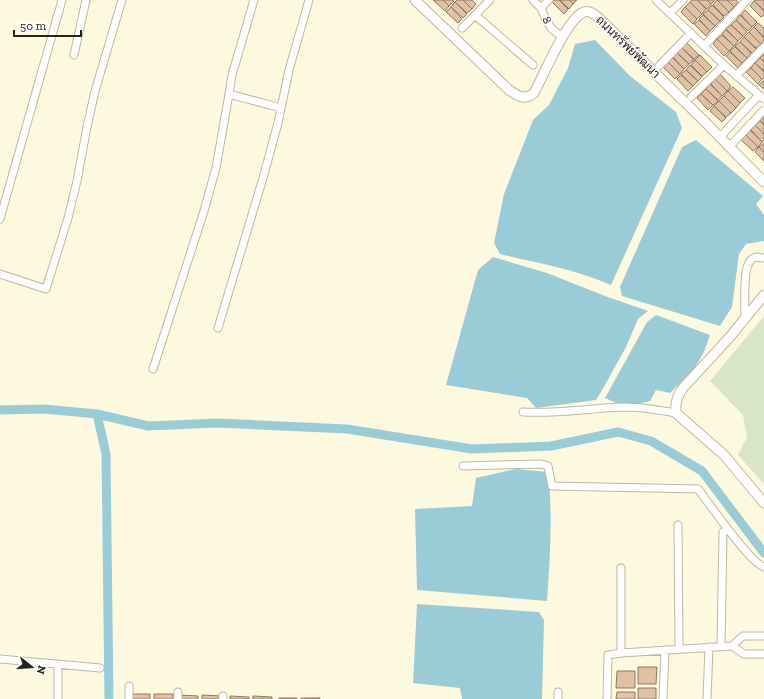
<svg xmlns="http://www.w3.org/2000/svg" width="764" height="699" viewBox="0 0 764 699" font-family="'Zilla Slab',Sarabun,serif">
<style>
.green{fill:#d9e5c7}
.water{fill:#9accd8}
.lines{fill:none;stroke-linecap:round;stroke-linejoin:round}
.canal{stroke:#9accd8;stroke-width:9}
.building{fill:#e1c1a3;stroke:#8b7967}
.minor-casing{stroke:#bdb9a0;stroke-width:9}
.tertiary-casing{stroke:#bdb9a0;stroke-width:11}
.minor{stroke:#fff;stroke-width:7}
.tertiary{stroke:#fff;stroke-width:9}
.labels{text-anchor:middle;stroke-width:3;stroke-linejoin:round;paint-order:stroke}
.street-label{font-size:12px;fill:#26251b;stroke:#fff}
</style>
<rect width="100%" height="100%" fill="#fdf9de"/>
<path class="green" d="M764,316V484L738,455L747,437L743,415L710,381Z"/>
<path class="water" d="M595,40L630,76L676,112L682,128L611,285C576,269 537,263 500,254L494,243L504,194L533,120L549,105L568,68L575,44Z
M696,140L763,196L756,204L764,215V241L746,244L739,254L732,307L720,326L622,296L620,287L682,147Z
M493,257L547,273L605,296L648,311L638,319L626,347L605,385L596,400L536,408L527,398L446,385L478,270Z
M656,315L710,335L704,352L694,369L670,393L656,390L650,401L626,407L605,398L647,322Z
M516,469L548,472C553,515 550,558 547,601L417,590L415,509L472,506L476,478Z
M417,604L539,612L544,620L542,699H462L460,688L413,683Z"/>
<g class="lines">
<path class="canal" d="M0,410L44,409L97,414L148,426L218,423L347,429L472,449L551,446L618,432L651,441L702,471L764,553
M97,414L106,454L109,699"/>
</g>
<path class="building" d="M433,0H443L449,6L445,11Z
M443,0H452L454,1L449,6Z
M457,0H463L472,9L467,13L455,2Z
M463,0H472L476,4L472,9Z
M554,0H559L568,9L564,14L552,2Z
M560,0H569L573,4L569,9Z
M569,0H577L573,4Z
M692,0H697L706,9L702,14L690,2Z
M697,0H707L711,4L707,9Z
M707,0H715L711,4Z
M717,0L729,12L724,16L713,5Z
M717,0H727L734,7L729,12Z
M727,0H736L738,2L734,7Z
M755,0H763L764,1V10L754,1Z
M754,1L764,11V15L761,17L750,6Z
M455,2L467,14L463,18L451,7Z
M690,2L702,14L697,19L685,7Z
M712,5L724,17L720,21L708,10Z
M451,7L462,19L458,23L446,12Z
M685,7L697,19L693,24L681,12Z
M708,10L720,21L715,26L703,14Z
M745,10L757,22L752,27L741,15Z
M703,15L715,26L710,31L699,19Z
M740,15L752,27L748,31L736,20Z
M699,20L710,31L706,36L694,24Z
M736,20L747,32L743,36L731,25Z
M758,23L764,28V37L754,27Z
M731,25L743,36L738,41L726,29Z
M754,27L764,38V40L761,44L749,32Z
M726,30L738,41L734,46L722,34Z
M749,32L761,44L756,48L744,37Z
M722,35L734,46L729,51L717,39Z
M744,37L756,49L752,53L740,42Z
M717,39L729,51L724,56L713,44Z
M740,42L751,53L747,58L735,46Z
M687,43L699,55L694,59L682,48Z
M735,47L747,58L742,63L730,51Z
M682,48L694,60L689,64L677,53Z
M730,52L742,63L738,68L726,56Z
M677,53L689,64L684,69L673,57Z
M764,54V62L760,58Z
M700,55L712,67L707,72L695,60Z
M673,58L684,69L680,74L668,62Z
M760,58L764,62V71L755,63Z
M695,60L707,72L702,76L691,65Z
M668,62L680,74L675,79L663,67Z
M755,63L764,72V78L762,79L751,68Z
M690,65L702,77L698,81L686,70Z
M751,68L762,79L758,84L746,72Z
M686,70L698,81L693,86L681,74Z
M720,74L731,86L727,91L715,79Z
M681,75L693,86L688,91L677,79Z
M715,79L727,91L722,96L711,84Z
M764,80V89L759,85Z
M710,84L722,96L718,100L706,89Z
M733,87L745,98L740,103L728,91Z
M706,89L718,101L713,105L701,94Z
M728,91L740,103L736,108L724,96Z
M701,94L713,105L708,110L697,98Z
M724,96L736,108L731,113L719,101Z
M719,101L731,113L726,117L714,106Z
M714,106L726,118L722,122L710,111Z
M764,116V124L760,121Z
M760,121L764,125V134L755,125Z
M755,125L764,134V140L762,142L751,130Z
M750,130L762,142L758,147L746,135Z
M746,135L758,147L753,151L741,140Z
M764,143V152L759,147Z
M759,147L764,152V161L755,152Z
M638,667H657L656,684H638Z
M617,671H635V688H616Z
M638,688H656V699H638Z
M617,692H635V699H616Z
M131,694H150V699H131Z
M154,694H173V699H154Z
M180,695L198,696V699H179Z
M202,695L221,696V699H202Z
M230,696L249,697V699H230Z
M253,696L272,697V699H253Z
M279,698H297V699H279Z
M301,698H320V699H301Z"/>
<g class="lines">
<defs>
<path id="minor" d="M533,0L541,8L546,20L552,29L563,38
M656,0L724,65L764,99
M541,8L549,0
M670,13L683,0
M475,15L533,65
M462,28L490,0
M704,46L747,0
M74,55L86,0
M659,66L691,33
M736,76L764,47
M229,94L281,108
M691,97L724,65
M720,137L759,95
M730,146L764,110
M0,219L62,0
M0,274L46,289L68,218L77,181L87,127L95,91L122,0
M745,319C745,306 743,272 749,263C750,260 753,258 756,257L764,258
M218,328L263,178L278,123L289,70L309,0
M153,369L204,211L216,168L229,94L232,75L254,0
M523,412C557,414 590,408 624,407C642,407 659,410 676,413
M463,466L541,464L548,466L552,486L698,489C708,502 751,564 764,567
M678,525L679,649
M764,636H743L732,646L744,654H764
M721,646L723,532
M621,653V568
M0,659L100,668
M58,664V699
M129,699V686
M178,699V692
M223,699V696
M558,699V692
M607,699L608,655L621,653L732,646
M663,699L665,650
M707,699L709,647"/>
<path id="tertiary" d="M415,0L509,90C518,96 525,101 534,93C543,77 567,18 584,12C590,10 595,15 600,19L705,122L764,182
M764,295L729,338L682,389C677,397 675,403 676,413L724,455L764,503"/>
</defs>
<use href="#minor" class="minor-casing"/>
<use href="#tertiary" class="tertiary-casing"/>
<use href="#minor" class="minor"/>
<use href="#tertiary" class="tertiary"/>
</g>
<g class="labels">
<g class="street-label">
<text transform="translate(547 20) rotate(63)" y="4">8</text>
<text transform="translate(628 47) rotate(44)" y="4">ถนนทรัพย์พัฒนา</text>
</g>
</g>
<g transform="translate(32 667) rotate(107)" stroke="#ffffff" stroke-width="3" paint-order="stroke">
<path d="M0-3L7 15L0 10L-7 15Z" fill="#26251b"/>
<text y="-6" font-size="11" font-weight="bold" text-anchor="middle" fill="#26251b">N</text>
</g>
<path d="M14 30v6h67v-6" fill="none" stroke="#26251b" stroke-width="2"/>
<text x="20" y="30" font-size="12" fill="#26251b" stroke="#ffffff" stroke-width="3" paint-order="stroke">50 m</text>
</svg>
